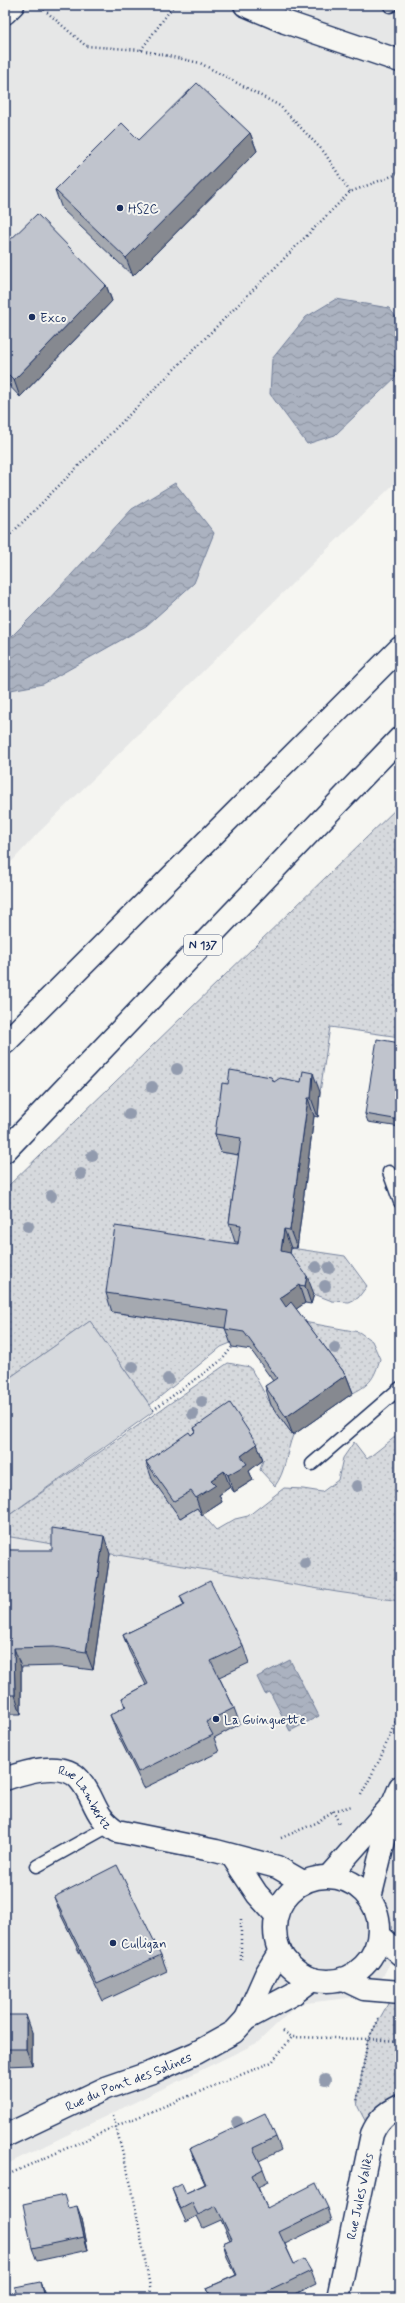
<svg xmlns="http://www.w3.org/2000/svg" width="405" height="2303" viewBox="0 0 405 2303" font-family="Mynerve,sans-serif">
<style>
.built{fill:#e6e7e7}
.grass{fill:url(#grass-dots);stroke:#78849e}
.park{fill:#d6d9dd;stroke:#78849e}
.water{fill:url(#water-waves);stroke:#717e99}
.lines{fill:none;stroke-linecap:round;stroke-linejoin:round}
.lane-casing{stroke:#1b2f5e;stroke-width:15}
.street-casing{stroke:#1b2f5e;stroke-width:25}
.secondary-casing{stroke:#1b2f5e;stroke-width:25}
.highway-casing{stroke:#1b2f5e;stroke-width:25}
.path{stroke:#1b2f5e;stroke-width:2.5;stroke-dasharray:1 3;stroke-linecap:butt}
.lane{stroke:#f6f6f2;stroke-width:12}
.street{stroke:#f6f6f2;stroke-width:22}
.secondary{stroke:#f6f6f2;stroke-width:22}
.highway{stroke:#f6f6f2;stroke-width:22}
.tree{fill:#929bae}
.wall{fill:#a5a9b0;stroke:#1b2f5e}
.shaded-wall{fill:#868990;stroke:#1b2f5e}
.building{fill:#c0c4cd;stroke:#1b2f5e}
.poi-dot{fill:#1b2f5e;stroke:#f6f6f2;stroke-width:1.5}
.labels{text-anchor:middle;stroke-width:4;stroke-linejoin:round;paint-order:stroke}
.shield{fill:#f6f6f2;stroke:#5d6b8a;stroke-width:1}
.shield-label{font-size:12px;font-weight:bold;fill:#1b2f5e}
.poi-label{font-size:13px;fill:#1b2f5e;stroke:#f6f6f2;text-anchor:start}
.street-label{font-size:13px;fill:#1b2f5e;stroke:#f6f6f2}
</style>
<defs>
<pattern id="grass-dots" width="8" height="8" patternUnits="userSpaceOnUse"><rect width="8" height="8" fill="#d6d9dd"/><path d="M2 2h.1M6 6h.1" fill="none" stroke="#b7bbc0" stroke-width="1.8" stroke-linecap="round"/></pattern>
<pattern id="water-waves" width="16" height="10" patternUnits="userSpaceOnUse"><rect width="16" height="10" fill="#abb2c0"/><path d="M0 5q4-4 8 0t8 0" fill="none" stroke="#8a919f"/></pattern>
</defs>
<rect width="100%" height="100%" fill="#f6f6f2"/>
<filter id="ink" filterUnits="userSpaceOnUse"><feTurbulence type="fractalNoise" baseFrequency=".025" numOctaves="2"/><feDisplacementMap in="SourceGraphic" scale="8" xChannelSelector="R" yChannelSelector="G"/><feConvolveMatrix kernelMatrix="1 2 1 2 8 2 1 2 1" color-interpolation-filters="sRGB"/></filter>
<g filter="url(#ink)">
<path class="built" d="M5,5H400V478L38,833L5,869Z
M5,1536L400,1601V1944L373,1995L298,2004L257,2043L5,2165Z"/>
<path class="grass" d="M400,805V1037L330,1027L320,1092L260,1081L221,1152L248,1157L235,1241L248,1243L112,1312L234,1329L233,1342L221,1347L150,1405L90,1321L5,1381V1189Z
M291,1248L345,1256L367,1286L358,1298L349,1302L332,1301L314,1294L297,1272L287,1270Z
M298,1321L359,1332L372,1341L380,1359C374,1378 371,1384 353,1393Z
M228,1363L250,1367L271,1405L293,1435C286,1453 286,1471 275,1486L260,1470L263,1460L180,1518L197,1508L216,1530L235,1519L248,1516L284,1488L303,1489L322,1492L338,1480L343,1458L354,1442L367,1459L400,1433V1601L337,1592L5,1536V1518Z
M400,1992V2106L372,2134L358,2107L357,2100L368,2039L389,2002Z"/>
<path class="park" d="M90,1321L154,1411L5,1518V1381Z"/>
<path class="water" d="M336,299L389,308L400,322V373L335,435L307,444L270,394L272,359L306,317Z
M175,483L214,533L194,583L146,626L43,684L5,691V643L47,601L132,509Z
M290,1660L319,1716L290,1731L270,1692L265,1694L257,1677Z"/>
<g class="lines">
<defs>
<path id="lane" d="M390,6L392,5
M389,1172L400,1202
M312,1464L400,1388
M37,1866L109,1826"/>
<g id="street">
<path d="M245,5L285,22L400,61"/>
<path d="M5,13L13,5"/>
<path id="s1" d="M5,1779C25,1772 62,1760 79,1779C96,1798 92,1815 117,1831L216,1851L277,1867L303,1882"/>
<path d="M232,1856L257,1894L276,1915"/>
<path d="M379,1935L400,1954"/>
<path d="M343,1979L364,1989L400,1992"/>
<path id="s2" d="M338,2298L372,2134C378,2120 386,2113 400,2106"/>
</g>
<g id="secondary">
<path d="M329,1876L391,1806"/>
<circle cx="327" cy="1929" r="52"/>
<path d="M370,1898L393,1804L400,1787"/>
<path d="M246,2019L266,1974L280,1951"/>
<path id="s3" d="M5,2136L106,2088L152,2072L196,2053L234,2032L246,2019L293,1994L313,1979"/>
</g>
<path id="highway" d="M5,1043L400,648
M5,1151L400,738"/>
</defs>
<use href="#lane" class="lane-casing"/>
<use href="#street" class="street-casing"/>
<use href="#secondary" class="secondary-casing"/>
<use href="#highway" class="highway-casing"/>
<path class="path" d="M41,7L86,46L141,50L200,63L280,106L324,152L350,192
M141,50L174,5
M5,540L350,192L400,173
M153,1410L222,1360L232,1347
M361,1795L380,1759L400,1711
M333,1811L339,1823
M281,1838L316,1823L333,1811L352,1806
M241,1960V1919
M379,2019L368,2039L400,2041
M283,2031L292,2037L368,2039L357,2103
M113,2115L132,2189L152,2298
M5,2176L116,2126L272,2062L292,2037"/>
<use href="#lane" class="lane"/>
<use href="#street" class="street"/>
<use href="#secondary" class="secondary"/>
<use href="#highway" class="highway"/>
</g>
<g class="tree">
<circle cx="177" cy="1069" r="6"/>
<circle cx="152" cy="1087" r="6"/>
<circle cx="129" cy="1114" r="6"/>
<circle cx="92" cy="1156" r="6"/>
<circle cx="81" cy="1174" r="6"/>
<circle cx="51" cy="1196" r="6"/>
<circle cx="28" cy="1226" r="6"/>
<circle cx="316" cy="1267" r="6"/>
<circle cx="329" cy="1268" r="6"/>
<circle cx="325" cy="1286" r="6"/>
<circle cx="335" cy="1348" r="6"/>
<circle cx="133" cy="1367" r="6"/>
<circle cx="168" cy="1379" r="6"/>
<circle cx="202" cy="1402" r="6"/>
<circle cx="193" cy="1414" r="6"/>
<circle cx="357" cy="1486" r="6"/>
<circle cx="305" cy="1563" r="6"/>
<circle cx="325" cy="2080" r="6"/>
<circle cx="237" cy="2122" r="6"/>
</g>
<path class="wall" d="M250,133L257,151L133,276L62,209L55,190L139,140Z
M5,245L106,285L112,301L20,397L5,381Z
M400,1043V1127L368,1122L365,1114Z
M274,1082H301L320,1092L318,1117L314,1116L297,1248H291L290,1253L314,1294L311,1304L305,1303L296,1309L346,1375L353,1393L293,1435L271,1405L265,1386L273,1381L251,1350L232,1347L225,1328L112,1312L106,1293L238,1244V1242H235L229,1223L239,1155L221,1152L215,1134L228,1084Z
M194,1428L257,1444L263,1460L249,1471L253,1480L234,1492L230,1487L219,1495L222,1502L202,1515L197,1508L180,1518L152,1479L146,1462L191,1435L195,1431Z
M5,1550L110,1554L93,1670L61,1666L21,1667V1714H5Z
M180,1596L243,1646L249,1663L219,1677L234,1708L240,1724L214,1738L219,1752L144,1788L116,1731L110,1715L125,1707L122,1698L146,1685L129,1651L123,1635L184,1606Z
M54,1897L161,1955L167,1971L103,2001L60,1913Z
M5,2015L32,2032V2065L5,2066Z
M276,2137L281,2150L259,2161L263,2169L268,2182L258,2187L267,2208H328L332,2221L285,2244L294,2264L311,2271L316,2284L287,2298H210L207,2288L236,2275L227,2257L223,2243L230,2240L221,2220L203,2228L197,2216L186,2222L177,2202L172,2189L186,2193L205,2184L195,2162L190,2149Z
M82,2219L88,2250L37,2261L32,2248Z"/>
<path class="shaded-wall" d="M250,133L257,151L133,276L126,258Z
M106,285L112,301L20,397L14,380Z
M313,1073L320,1092L318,1117L311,1098Z
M308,1098L314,1116L297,1248L290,1230Z
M284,1229L291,1248L287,1270L281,1251Z
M307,1276L314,1294L311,1304L305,1286Z
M299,1285L305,1303L286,1316L280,1298Z
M346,1375L353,1393L293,1435L286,1417Z
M257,1444L263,1460L249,1471L253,1480L234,1492L228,1475L241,1456Z
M224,1471L230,1487L219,1495L222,1502L202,1515L196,1498L211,1480Z
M104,1536L110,1554L93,1670L86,1652Z
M14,1648L21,1667V1714L15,1695Z
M26,2015L32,2032V2065L26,2049Z
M77,2206L82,2219L88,2250L84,2237Z
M40,2282L45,2295L46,2298H44Z"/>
<path class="building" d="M197,83L250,133L126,258L55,190L122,123L139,140Z
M37,214L106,285L14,380L5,371V245Z
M377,1039L400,1043V1120L365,1114Z
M230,1070L271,1077L274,1082L280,1078L301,1082L303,1071L313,1073L311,1098H308L290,1230L284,1229L281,1251L290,1253L307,1276L305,1286L299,1285L280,1298L286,1307L291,1302L346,1375L286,1417L265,1386L277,1378L244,1332L225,1329L228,1311L106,1293L115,1226L238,1244L241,1225L229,1223L241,1138L215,1134L222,1083L228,1084Z
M230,1403L257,1444L241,1456L247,1464L228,1475L224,1471L211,1480L216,1485L196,1498L191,1491L174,1501L146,1462L189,1432L191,1435L196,1431L194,1428Z
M52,1528L104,1536L86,1652L54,1647L14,1648L15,1695H5V1550H52Z
M210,1581L243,1646L211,1661L234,1708L206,1722L213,1735L138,1772L110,1715L126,1706L122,1698L148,1684L123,1635L185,1605L180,1596Z
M117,1865L161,1955L97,1984L54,1897Z
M5,2015H26V2049H5Z
M265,2113L276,2137L253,2148L263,2169L252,2175L267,2208L316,2183L328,2208L279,2232L294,2264L304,2259L311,2271L261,2295L263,2298H211L207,2288L237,2275L223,2243L232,2239L216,2206L198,2215L192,2203L181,2209L172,2189L182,2184L186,2193L206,2184L190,2149Z
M64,2195L68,2208L77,2206L84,2237L32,2248L23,2204Z
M40,2282L44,2298H17L15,2287Z"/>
</g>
<g class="poi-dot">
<circle cx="120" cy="208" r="4"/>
<circle cx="32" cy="317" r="4"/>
<circle cx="216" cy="1719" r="4"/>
<circle cx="113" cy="1943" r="4"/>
</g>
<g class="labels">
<rect class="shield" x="184" y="935" width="38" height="20" rx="3"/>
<g class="shield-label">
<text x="203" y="949">N 137</text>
</g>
<g class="poi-label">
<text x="128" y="213">HS2C</text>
<text x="40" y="322">Exco</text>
<text x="224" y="1724">La Guinguette</text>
<text x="121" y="1948">Culligan</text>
</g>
<g class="street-label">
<text dy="5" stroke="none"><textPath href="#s1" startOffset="95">Rue Lambertz</textPath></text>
<text dy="5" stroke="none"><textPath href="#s3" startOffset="135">Rue du Pont des Salines</textPath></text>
<text dy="5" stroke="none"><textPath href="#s2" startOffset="104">Rue Jules Vallès</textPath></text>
</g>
</g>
<rect width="405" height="2303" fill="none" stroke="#f6f6f2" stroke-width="20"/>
<rect x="10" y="10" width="385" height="2283" fill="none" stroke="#1b2f5e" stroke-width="1.5" filter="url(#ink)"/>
</svg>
